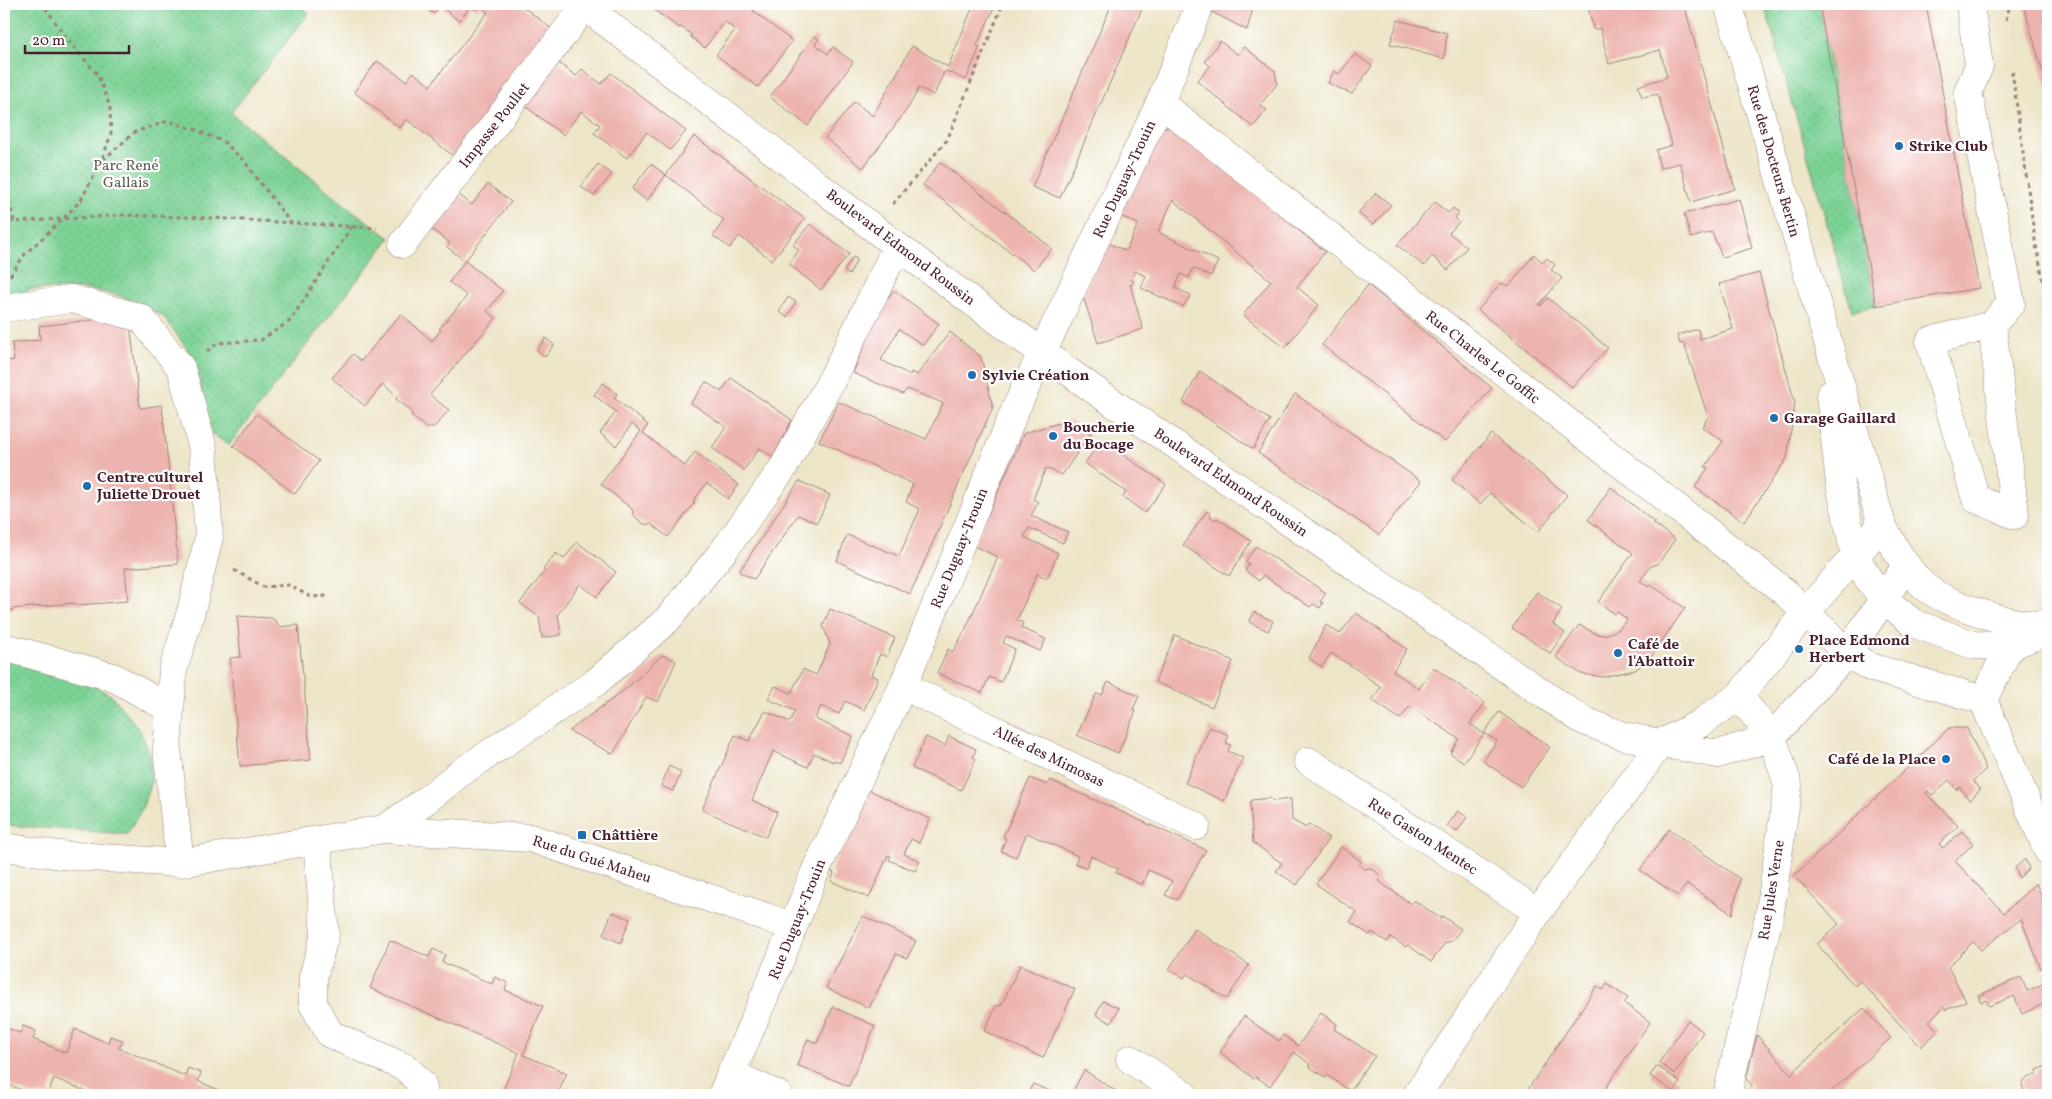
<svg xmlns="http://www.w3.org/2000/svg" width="2052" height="1099" viewBox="0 0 2052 1099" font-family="Vollkorn,serif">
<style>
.green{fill:url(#green-dots);stroke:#637860}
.building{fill:#edb4af}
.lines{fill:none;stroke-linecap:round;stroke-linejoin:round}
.minor-casing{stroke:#9c827a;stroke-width:29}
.major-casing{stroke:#9c827a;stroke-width:29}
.path{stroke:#9c827a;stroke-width:3;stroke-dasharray:4 4;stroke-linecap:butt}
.minor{stroke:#fff;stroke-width:28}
.major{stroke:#fff;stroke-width:28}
.poi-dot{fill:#1f6fb2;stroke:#fff;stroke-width:2}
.labels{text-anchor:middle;stroke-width:4.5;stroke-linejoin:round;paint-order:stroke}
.street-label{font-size:15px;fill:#4a1f2b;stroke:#fff}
.poi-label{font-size:15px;font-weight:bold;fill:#4a1f2b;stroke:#fff;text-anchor:start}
.park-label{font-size:15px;fill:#5c5e50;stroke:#fff}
</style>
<defs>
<pattern id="green-dots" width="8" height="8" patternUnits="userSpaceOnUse" patternTransform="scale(1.25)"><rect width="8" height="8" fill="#7cd295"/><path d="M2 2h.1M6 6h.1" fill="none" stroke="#6db481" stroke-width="1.8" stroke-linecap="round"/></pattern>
</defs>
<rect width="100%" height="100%" fill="#fff"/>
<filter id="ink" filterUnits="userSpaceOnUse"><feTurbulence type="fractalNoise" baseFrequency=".02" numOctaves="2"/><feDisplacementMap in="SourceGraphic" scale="10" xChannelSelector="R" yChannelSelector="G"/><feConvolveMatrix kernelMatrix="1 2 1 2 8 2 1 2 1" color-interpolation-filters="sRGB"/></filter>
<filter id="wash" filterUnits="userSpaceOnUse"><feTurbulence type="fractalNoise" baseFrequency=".0096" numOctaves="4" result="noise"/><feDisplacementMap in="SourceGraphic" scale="20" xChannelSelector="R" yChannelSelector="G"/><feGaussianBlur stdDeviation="1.12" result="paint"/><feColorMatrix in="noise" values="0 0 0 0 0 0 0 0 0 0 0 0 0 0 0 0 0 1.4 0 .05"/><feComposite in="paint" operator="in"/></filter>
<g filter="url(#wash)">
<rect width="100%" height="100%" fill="#ede5c8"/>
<path class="green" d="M4,4H298L309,13L231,113L349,208L390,238L229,445L212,434L193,357L163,316L136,302L114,294L85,289H31L4,298Z
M1764,4H1819L1876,306L1852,311Z
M4,658L66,670L112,696L139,729L150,753L151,781L142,809L127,834L4,825Z"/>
<g id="blocks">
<path class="building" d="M433,4H520L554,31L456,158L406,119L400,128L354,92L377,61L407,81L413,72L430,86L488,12L480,6L477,10L471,6L459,21L440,6L434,14L428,10Z
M646,4H758L753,11L792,41L758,87L716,55L735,30L724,21L705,48L691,37V34L681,27L679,28Z
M974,4H996L977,45L980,47L966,80L946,71L944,72L934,95L919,88L908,108L863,168L825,138L854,102L873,116L912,46L948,67Z
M1112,4H1144L1060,198L1032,187Z
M1210,4H1254L1247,30L1208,10Z
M1587,4H1684L1735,189L1691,202L1680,163L1660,168L1656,150L1672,145L1658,94L1642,97L1638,86L1667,77L1660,50L1609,64L1600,28L1594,30Z
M1819,4H1926L1979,288L1876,306Z
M2023,4H2048V90Z
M1398,20L1447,33L1444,59L1390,44Z
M814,36L819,39L815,44L828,54L833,47L853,62L808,126L770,97Z
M1220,41L1238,55L1244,47L1275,71L1277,84L1260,105L1267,110L1253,127L1197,81L1210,66L1205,61Z
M1355,54L1372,66L1352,94L1328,83L1334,71L1339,74Z
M559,63L576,76L582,69L601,84L611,73L686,131L670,150L647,132L627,158L594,133L600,125L581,111L563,135L525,106Z
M1158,127L1174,128L1325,252L1297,287L1319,305L1285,348L1243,315L1271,281L1173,200L1158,232L1218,261L1211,276L1193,268L1189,278L1181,274L1175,288L1191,295L1183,307L1141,288L1146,276L1135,271L1131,280L1134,282L1132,285L1130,284L1143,329L1098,343L1083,296L1106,242L1126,251L1138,224L1118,215Z
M694,136L805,219L772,260L739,236L730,248L713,236L724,220L666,175L647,201L632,189L651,164L666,175Z
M940,162L1052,248L1034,270L923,185Z
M598,164L612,174L594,196L581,187Z
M488,184L511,202L465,261L503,291L487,311L496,318L430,395L449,410L434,427L426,428L412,416L411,411L396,399L397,397L383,384L365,406L332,378L353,354L361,361L401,314L432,341L441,330L439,329L467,296L449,282L465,261L447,247L450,243L430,228L457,193L472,205Z
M1376,193L1391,205L1373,225L1358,213Z
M1739,199L1752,248L1722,257L1712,232L1691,238L1684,214Z
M1435,202L1448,213L1453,208L1459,213L1455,218L1459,222L1449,233L1467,247L1448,270L1432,256L1424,266L1397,245Z
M810,224L849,254L821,290L789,264L799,250L793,245Z
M1534,254L1543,263L1547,258L1555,265L1551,270L1562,278L1539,305L1541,306L1548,298L1608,348L1572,387L1478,310L1501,283L1507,286L1511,284Z
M853,257L857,259L849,275L844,271Z
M1759,273L1795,403L1787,458L1744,522L1695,487L1708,468L1705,467L1723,441L1702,427L1708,417L1684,343L1680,344L1677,335L1698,329L1700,339L1733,329L1719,284Z
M1368,285L1492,388L1445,442L1322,345Z
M894,290L939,324L923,345L899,329L881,360L910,375L911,372L917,375L950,332L981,357L993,407L910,594L837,561L847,535L899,556L920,509L906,502L913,484L819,441L839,402L926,439L943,403L907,389L903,394L853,373L878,311Z
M788,297L796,302L787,317L779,312Z
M129,316L140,408L162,405L178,564L125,568L128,601L78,605L73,603L12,609V611L4,612V361L14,360L12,343L40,340L39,326Z
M546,338L554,345L545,357L537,350Z
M1200,371L1270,420L1253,449L1183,402Z
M731,378L792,420L773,457L759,448L744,470L712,448L726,427L691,403L706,382L721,392Z
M603,383L617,394L614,398L648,425L643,433L685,466L695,452L739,485L728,499L707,483L693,501L695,502L668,537L651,524H644L633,515L632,509L601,484L641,431L632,424L616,446L600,433L616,412L594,395Z
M1295,394L1421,481L1379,535L1258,453Z
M257,414L319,461L295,494L233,446Z
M1070,420L1091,433L1062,475L1046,468L1033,499L1038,502L1031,516L1068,532L1063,543L1029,528L1024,537L1058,553L1047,578L1037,574L1017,620L1023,623L1021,628L1046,639L1040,651L1006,636L1003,643L1015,649L1001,682L989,677L982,693L937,673L948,649L953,652L966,628L998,557L974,546L1024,433Z
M1491,434L1567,495L1538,532L1490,493L1480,504L1452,480Z
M1101,440L1166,484L1145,513L1123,497L1126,492L1085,463Z
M799,481L830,495L817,523L798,515L754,579L739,572Z
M1611,487L1655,523L1654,524L1675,539L1658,564L1651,566L1640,581L1649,587L1651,585L1685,608L1649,660L1635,670L1603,677L1581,674L1556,657L1579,625L1597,634L1604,635L1618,630L1627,619L1617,612L1615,614L1598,602L1633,553L1588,520Z
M1207,511L1211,514L1210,516L1215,520L1217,518L1251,541L1229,576L1183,545Z
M577,542L616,572L597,597L580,584L558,614L561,635L542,638L539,617L520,603L545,571L543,569L556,553L564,559Z
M1256,546L1326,593L1320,602L1323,603L1320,608L1313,604L1310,607L1263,575L1259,581L1245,571L1249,564L1245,562Z
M1537,592L1562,609L1553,624L1565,633L1550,653L1512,628Z
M830,609L895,638L887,657L880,654L871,675L878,678L864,710L845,701L839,714L821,706L815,719L853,736L840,763L834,760L833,762L814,753L808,767L773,751L752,800L777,812L766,837L702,810L735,735L749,741L765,711L790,722L795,711L768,699L775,686L791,693L803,669L816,675L830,644L823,626Z
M1254,612L1273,621L1268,631L1249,622Z
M1356,613L1407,649L1393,671L1419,689L1433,667L1485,703L1470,724L1484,734L1464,762L1450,753L1459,739L1410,706L1400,719L1372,700L1381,687L1356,669L1331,653L1322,667L1309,658L1326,625L1340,634Z
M237,616L271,618L276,621L279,627L298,625L311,760L240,766L230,658L241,657Z
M1175,635L1233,661L1212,707L1155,682Z
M662,655L676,661L658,702L646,697L613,754L569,731L627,688Z
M1108,682L1139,696L1133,709L1136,711L1118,753L1077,735L1096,694L1102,695Z
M1499,712L1550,747L1521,787L1483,761L1497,741L1484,733Z
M1210,727L1229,735L1226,743L1231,745L1228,751L1243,758L1224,801L1185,783Z
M1949,728H1967L1986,769L1973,781L1980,790L1970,800L1959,787L1957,790L1949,780L1932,795L1928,791L1926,793L1958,826L1939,844L1943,848L1962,831L1973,844L1955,861L2004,913L2036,883L2048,913V966L2041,969L2021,919L1981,950L1973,942L1948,967L1966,1001L1946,1010L1944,1007L1929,1021L1938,1031L1921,1047L1860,981L1855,986L1817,944L1839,924L1794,876Z
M949,736L976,749L973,757L976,759L961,790L912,768L926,737L945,746Z
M669,766L681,772L673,791L661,786Z
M1030,778L1047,785L1050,780L1206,850L1177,900L1165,895L1172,881L1160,875L1148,870L1142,885L1116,873L1118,869L1091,856L1086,868L1075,863L1078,856L1027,833L1016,857L1001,851L1006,838L1003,837Z
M867,789L930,819L919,843L911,839L904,854L920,861L915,871L889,860L891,856L888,855L869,898L831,881L834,873L831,871Z
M1270,798L1273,801L1291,799L1292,820L1306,828L1309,824L1329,838L1297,885L1276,871L1282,863L1253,843L1250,803L1252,800Z
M1458,811L1467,817L1457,832L1447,826Z
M1669,829L1740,879L1732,914L1687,884L1678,896L1640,870Z
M1341,847L1361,861L1359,865L1365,869L1371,868L1379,874L1380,882L1411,904L1414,900L1441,919L1442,916L1461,929L1452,941L1445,943L1431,962L1408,945L1405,947L1391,937L1387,942L1372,932L1370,935L1350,922L1357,912L1316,884Z
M2025,859L2029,869L2019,878L2015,868Z
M612,912L630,919L621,943L603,935Z
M863,916L916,941L907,958L896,954L869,1008L826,988Z
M1195,929L1249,965L1227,999L1187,974L1184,978L1169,969Z
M390,940L429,957L433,949L445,955L442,962L492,984L495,977L508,983L505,990L543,1006L523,1055L567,1073L557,1095H501L519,1053L370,988Z
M1020,965L1075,989L1043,1058L984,1031L997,1005L1001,1006Z
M2048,975V1002L2022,1014L2014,996L1989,1006L1986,1000L1981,1002L1978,996L2021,977L2027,991L2047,982L2045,976Z
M1607,984L1628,998L1624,1003L1650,1022L1601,1095H1524L1597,986L1603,990Z
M1103,1001L1119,1008L1111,1023L1096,1015Z
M833,1007L875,1026L849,1086L797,1065L808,1039L817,1043Z
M1864,1008L1891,1038L1827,1095H1744L1753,1086L1746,1079L1757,1035L1791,1074Z
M1321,1013L1337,1024L1334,1029L1375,1056L1350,1091L1327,1075L1326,1078L1308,1066L1310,1064L1294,1052L1270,1086L1256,1077L1254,1079L1220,1052L1244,1016L1279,1041L1283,1035L1298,1046Z
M1688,1020L1703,1032L1675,1074L1659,1063Z
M23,1026L36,1031L33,1039L66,1053L75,1029L108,1043L110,1036L123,1040L119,1048L185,1076L188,1068L201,1073L198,1081L230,1095H95L54,1078L48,1095H34L4,1083V1027L20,1033Z
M2048,1065V1095H2026L2022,1085L2024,1080L2038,1073L2037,1070Z
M1657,1066L1680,1082L1674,1092L1650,1076Z
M1084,1070L1117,1092V1095H1071Z
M1033,1084L1059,1095H1027Z"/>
</g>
</g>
<g filter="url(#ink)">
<use href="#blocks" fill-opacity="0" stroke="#9c827a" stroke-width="1"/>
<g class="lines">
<defs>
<path id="minor" d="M582,4L897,246L1004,325L1100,394L1582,720L1623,736L1718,754L1772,737L1847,653L1906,566
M1970,4L1979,66L1968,92L2011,303L1992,325L1930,341L1976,499L2015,515L1992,325
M1160,103L1786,593L1847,653L1870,667L1983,700
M403,244L585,6
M4,308L72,299L141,318L181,368L203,449L209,537L190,615L173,670L167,749L180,863
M2010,646L1983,700L2048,851
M4,647L113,677L170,709
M903,686L1196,826
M1308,761L1538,912
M384,829L530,838L766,917L793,927
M317,840L325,934L313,977V1004L330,1034L406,1068L422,1084L424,1095
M4,847L60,855L180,863L384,829L425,801L460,773L596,682L667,620L725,549L783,468L836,372L897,246
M1130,1059L1184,1095
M732,1074L778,1095
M722,1095L780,960L814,874L903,686L1015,410L1160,103L1200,4
M1417,1095L1538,912L1660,744L1701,723L1739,696L1805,613L1882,525
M1727,1095L1770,912L1788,785L1772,737L1739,696"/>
<path id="major" d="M1728,4L1882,525C1894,547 1906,569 1924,586C1942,602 2004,623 2029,624C2035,625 2042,624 2048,623
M1830,395L1840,484L1855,555L1869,580L1884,599L1913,623L1973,645L2010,646L2048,631"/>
</defs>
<use href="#minor" class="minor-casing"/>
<use href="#major" class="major-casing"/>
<path class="path" d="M2006,20L2010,4
M2012,71L2035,240L2048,304
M103,160L135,132L168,121L194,129L224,142L244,161L290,222
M4,178L14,222L125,215L211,218L377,228
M893,204L947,140L1003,4
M4,220L14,222
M10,276L25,254L63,219L81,200L102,160L111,134L110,107L98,75L67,39L43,4
M207,351L218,343L261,340L290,321L352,226
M234,570L264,587L289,585L311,597L328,596"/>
<use href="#minor" class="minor"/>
<use href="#major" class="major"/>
</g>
</g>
<g class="poi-dot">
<circle cx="1899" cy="146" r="5"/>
<circle cx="972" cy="375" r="5"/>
<circle cx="1774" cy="418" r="5"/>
<circle cx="1053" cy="436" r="5"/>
<circle cx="87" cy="486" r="5"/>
<circle cx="1799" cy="649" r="5"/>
<circle cx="1618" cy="653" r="5"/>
<circle cx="1946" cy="759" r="5"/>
<rect x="577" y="830" width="10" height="10" rx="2.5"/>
</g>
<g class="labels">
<g class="street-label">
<text transform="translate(494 125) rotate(-52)" y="5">Impasse Poullet</text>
<text transform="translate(1774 161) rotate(74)" y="5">Rue des Docteurs Bertin</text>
<text transform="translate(1124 179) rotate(-65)" y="5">Rue Duguay-Trouin</text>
<text transform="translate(901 247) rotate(37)" y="5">Boulevard Edmond Roussin</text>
<text transform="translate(1483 357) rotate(38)" y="5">Rue Charles Le Goffic</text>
<text transform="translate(1231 482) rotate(34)" y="5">Boulevard Edmond Roussin</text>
<text transform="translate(959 548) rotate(-68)" y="5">Rue Duguay-Trouin</text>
<text transform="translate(1049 756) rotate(26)" y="5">Allée des Mimosas</text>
<text transform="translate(1423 836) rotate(33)" y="5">Rue Gaston Mentec</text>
<text transform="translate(592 859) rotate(18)" y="5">Rue du Gué Maheu</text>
<text transform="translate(1771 890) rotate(-81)" y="5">Rue Jules Verne</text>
<text transform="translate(797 919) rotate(-68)" y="5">Rue Duguay-Trouin</text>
</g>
<g class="poi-label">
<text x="1909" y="151">Strike Club</text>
<text x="982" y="380">Sylvie Création</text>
<text x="1784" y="423">Garage Gaillard</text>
<text x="1063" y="432">Boucherie<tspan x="1063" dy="17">du Bocage</tspan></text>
<text x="97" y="482">Centre culturel<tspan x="97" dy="17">Juliette Drouet</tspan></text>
<text x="1809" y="645">Place Edmond<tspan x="1809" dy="17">Herbert</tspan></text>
<text x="1628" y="649">Café de<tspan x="1628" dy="17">l'Abattoir</tspan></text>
<text x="1936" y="764" text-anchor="end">Café de la Place</text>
<text x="592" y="840">Châttière</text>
</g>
<g class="park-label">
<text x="126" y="170">Parc René<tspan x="126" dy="17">Gallais</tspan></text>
</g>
</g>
<rect width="2052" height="1099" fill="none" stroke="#fff" stroke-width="20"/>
<path d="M25 45v8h104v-8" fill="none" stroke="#4a1f2b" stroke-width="2.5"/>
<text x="32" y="45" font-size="15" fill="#4a1f2b" stroke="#ffffff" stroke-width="4" paint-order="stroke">20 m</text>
</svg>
